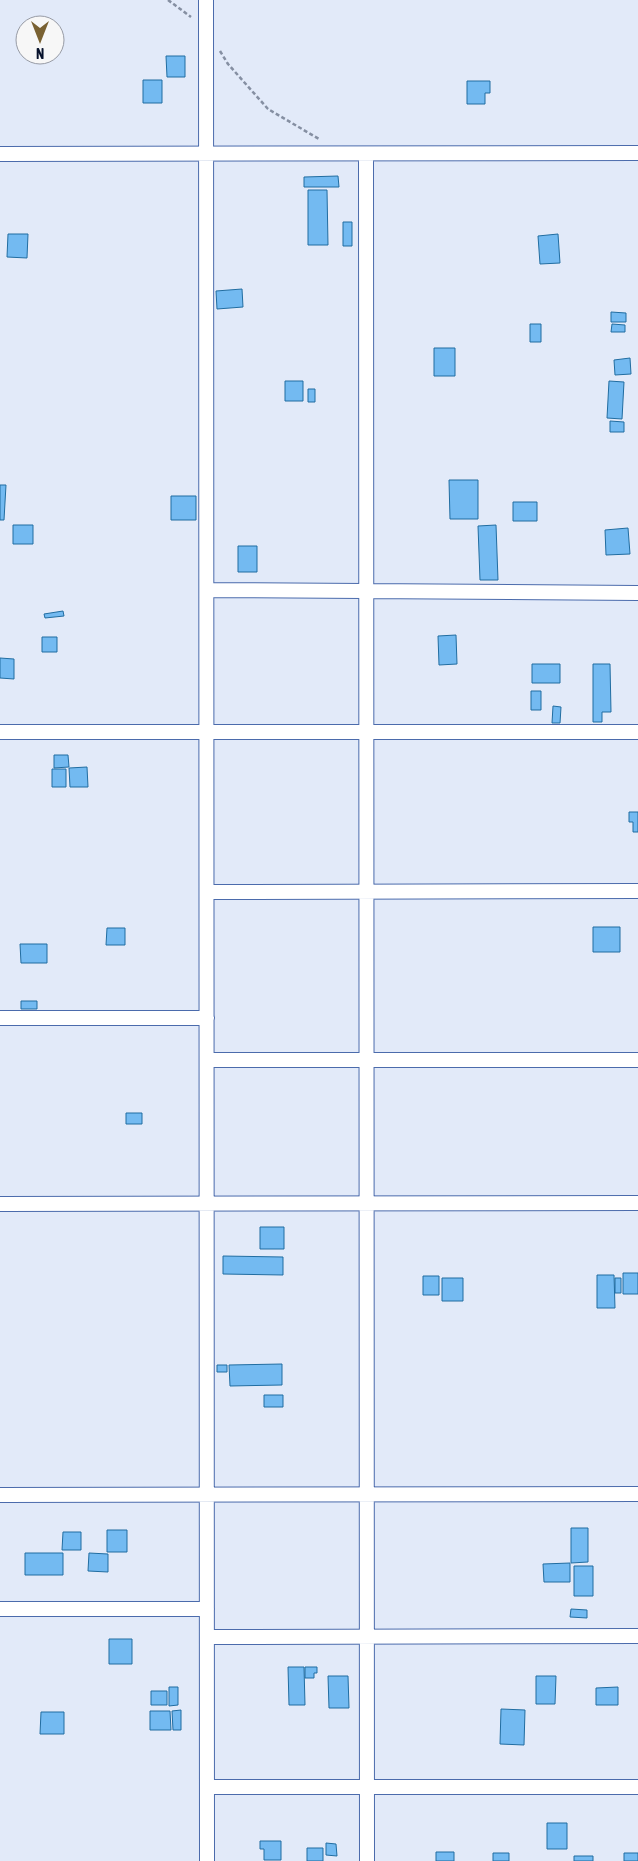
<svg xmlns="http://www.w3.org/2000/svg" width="638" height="1861" viewBox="0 0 638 1861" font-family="'Asap Condensed',sans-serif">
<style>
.building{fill:#73baf1;stroke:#216da1}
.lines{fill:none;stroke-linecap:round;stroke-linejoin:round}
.minor-casing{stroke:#4b6bac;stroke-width:16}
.path{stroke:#858fa2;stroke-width:2.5;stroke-dasharray:4 2.5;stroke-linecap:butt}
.minor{stroke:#fff;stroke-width:14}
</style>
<rect width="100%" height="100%" fill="#e2eaf9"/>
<path class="building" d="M166,56H185V77H167Z
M143,80H162V103H143Z
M467,81H490V93H485V104H467Z
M338,176L339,187H304V177Z
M308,190H327L328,245H308Z
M343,222H352V246H343Z
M8,234H28L27,258L7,257Z
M558,234L560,263L540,264L538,236Z
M242,289L243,307L217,309L216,291Z
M611,312L626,313V322H611Z
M530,324H541V342H530Z
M612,324L625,325V332H611Z
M434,348H455V376H434Z
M630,358L631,374L615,375L614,360Z
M285,381H303V401H285Z
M609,381L624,382L622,419L607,418Z
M308,389H315V402H308Z
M610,421L624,422V432H610Z
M449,480H478V519H450Z
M0,485H6L4,520H0Z
M171,496H196V520H171Z
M513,502H537V521H513Z
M13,525H33V544H13Z
M496,525L498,580H480L478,526Z
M628,528L630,554L606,555L605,530Z
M238,546H257V572H238Z
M63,611L64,616L45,618L44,614Z
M456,635L457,664L439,665L438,636Z
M42,637H57V652H42Z
M0,658L14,659V679L0,678Z
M532,664H560V683H532Z
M593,664H610L611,712H602V722H593Z
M531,691H541V710H531Z
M553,706L561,707L560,723H552Z
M54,755H68L69,767L54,768Z
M87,767L88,787H70L69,768Z
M52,769H66V787H52Z
M629,812H638V832H633V822H629Z
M593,927H620V952H593Z
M107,928H125V945H106Z
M20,944H47V963H21Z
M21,1001H37V1009H21Z
M126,1113H142V1124H126Z
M260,1227H284V1249H260Z
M223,1256L283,1257V1275L223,1274Z
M623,1273H638V1294H623Z
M597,1275H614L615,1308H597Z
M423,1276H439V1295H423Z
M442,1278H463V1301H442Z
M615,1278H621V1293H615Z
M282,1364V1385L230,1386L229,1365Z
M217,1365H227V1372H217Z
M264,1395H283V1407H264Z
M571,1528H588V1562L571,1563Z
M107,1530H127V1552H107Z
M63,1532H81V1550H62Z
M25,1553H63V1575H25Z
M89,1553L108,1554V1572L88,1571Z
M570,1563V1582H544L543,1564Z
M574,1566H593V1596H574Z
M571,1609L587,1610V1618L570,1617Z
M109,1639H132V1664H109Z
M288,1667H304L305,1705H289Z
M305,1667H317V1673H314V1678H305Z
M328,1676H348L349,1708H329Z
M536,1676H556L555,1704H536Z
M169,1687H178V1705L169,1706Z
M618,1687V1705H596V1688Z
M151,1691H167V1705H151Z
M501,1709L525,1710L524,1745L500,1744Z
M181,1710V1730H173L172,1711Z
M150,1711H170L171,1730H150Z
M41,1712H64V1734H40Z
M547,1823H567V1849H547Z
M260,1841H281V1860H264V1849H260Z
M326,1843L336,1844L337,1856L326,1855Z
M307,1848H323V1861H307Z
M436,1852H454V1861H436Z
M493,1853H509V1861H493Z
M624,1853H638V1861H624Z
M574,1856H593V1861H574Z"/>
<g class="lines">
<defs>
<path id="minor" d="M206,0L207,1861
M0,154L638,153
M366,154L367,1861
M207,590L638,593
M0,732H638
M207,892L638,891
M0,1018H207
M207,1060H638
M0,1204L638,1203
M0,1495L638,1494
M0,1609H207
M207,1637L638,1636
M207,1787H638"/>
</defs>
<use href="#minor" class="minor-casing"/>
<path class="path" d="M168,0L191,17
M220,51L228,64L268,109L319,139"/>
<use href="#minor" class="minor"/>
</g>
<g transform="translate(40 40) rotate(180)"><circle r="24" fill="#f7f7f7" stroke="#979ba5"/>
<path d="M0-4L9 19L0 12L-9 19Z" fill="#796132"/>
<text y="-8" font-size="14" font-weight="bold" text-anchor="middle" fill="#06112b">N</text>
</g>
</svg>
